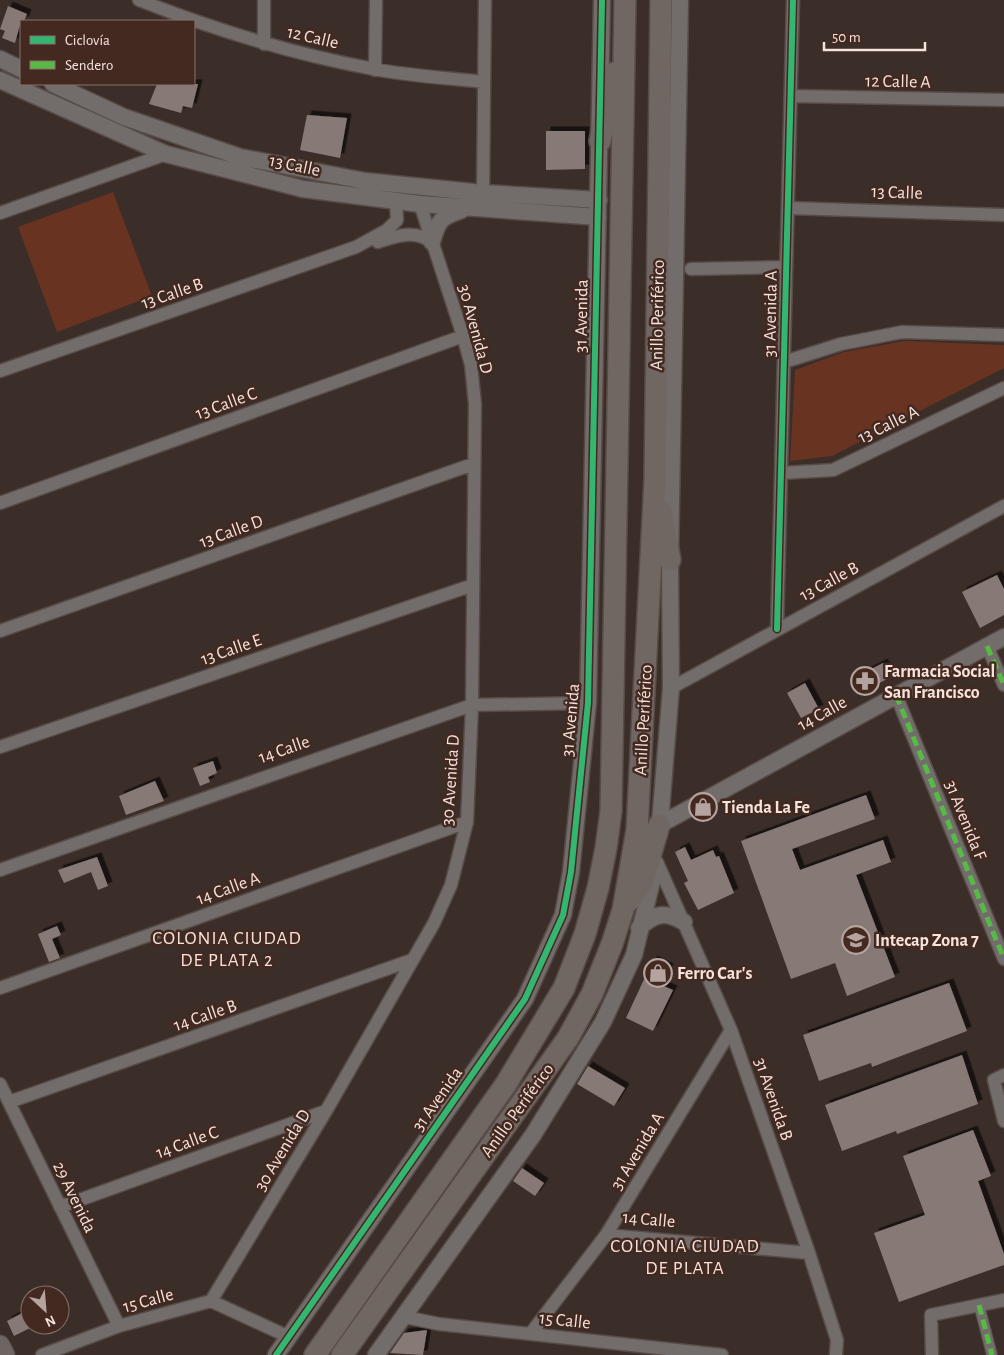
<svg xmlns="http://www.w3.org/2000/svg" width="1004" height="1355" viewBox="0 0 1004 1355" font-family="'Alegreya Sans',sans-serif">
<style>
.green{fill:#683321}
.building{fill:#867976;filter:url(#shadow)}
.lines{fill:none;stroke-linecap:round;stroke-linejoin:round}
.pedestrian-casing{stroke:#574b47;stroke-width:12}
.minor-casing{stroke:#574b47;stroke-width:15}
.tertiary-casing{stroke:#574b47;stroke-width:19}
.secondary-casing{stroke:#574b47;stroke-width:21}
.trunk-casing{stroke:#574b47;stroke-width:24}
.pedestrian{stroke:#726c6a;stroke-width:10}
.minor{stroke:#726c6a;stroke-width:12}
.tertiary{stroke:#726c6a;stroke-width:16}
.secondary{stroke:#6e6461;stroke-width:19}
.trunk{stroke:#706662;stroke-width:21}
.quiet{stroke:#58b947;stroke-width:5;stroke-dasharray:10 5;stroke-linecap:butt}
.cycleway-casing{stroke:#432920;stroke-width:9}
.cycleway{stroke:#33b770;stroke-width:6}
.labels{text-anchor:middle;stroke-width:5;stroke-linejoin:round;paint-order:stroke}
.street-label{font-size:18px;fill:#f5e3de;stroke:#432920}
.poi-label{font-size:18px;font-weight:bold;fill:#f5e3de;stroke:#432920;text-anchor:start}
.neighbourhood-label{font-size:19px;letter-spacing:1px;fill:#f5e3de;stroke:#432920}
</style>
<defs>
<filter id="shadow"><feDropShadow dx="4.5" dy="-4.5" stdDeviation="0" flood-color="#0009"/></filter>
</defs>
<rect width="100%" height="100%" fill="#3b2d28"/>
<path class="green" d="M113,192L152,296L57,332L18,227Z
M904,341L1004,345V368L832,456L790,461L795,370L844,352Z"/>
<path class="building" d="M8,6L27,14L24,21H21L15,43L2,38L5,31L0,29Z
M157,84H198L192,108L183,106L181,113L149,104Z
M307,115L347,118L340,158L300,150Z
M546,131H585V169L546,170Z
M997,575L1004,589V615L980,628L962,592Z
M883,663L891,677L858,694L850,680Z
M805,683L819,709L801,718L787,693Z
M213,761L217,773L208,777L210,782L200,786L193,768Z
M155,781L164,801L126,815L119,796Z
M866,795L875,819L792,849L800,870L883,840L891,862L856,875L895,977L847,996L835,963L791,979L741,841Z
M685,847L691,860L713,850L716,857L719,856L734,893L698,910L684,883L688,881L675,852Z
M97,857L108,886L98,890L91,872L64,883L58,870Z
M57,926L61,935L52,939L60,958L49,962L38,934Z
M653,960L669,968L661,985L673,990L653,1031L626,1018Z
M949,983L967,1031L872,1067L871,1063L819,1081L803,1035Z
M962,1055L978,1104L897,1134L896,1131L842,1151L825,1105Z
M588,1066L625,1088L614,1106L577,1084Z
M973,1130L991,1176L978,1181L1004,1254V1265L899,1302L874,1233L925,1215L903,1156Z
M522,1168L544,1183L535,1196L513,1181Z
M30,1309V1328L14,1336L7,1321Z
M427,1330L423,1355L390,1353L404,1333Z"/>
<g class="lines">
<defs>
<path id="pedestrian" d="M979,1305L992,1355"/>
<path id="minor" d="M139,0C215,30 293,54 374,69C410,76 448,78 484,82
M264,44V0
M375,70L376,0
M792,96L1004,100
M483,193L485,0
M789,208L1004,215
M0,213L166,154
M378,242C397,236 414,229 432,242
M691,269L786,267
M784,362L841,344L902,332L1004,335
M0,371L356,247L387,230L397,220L396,201
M781,473L833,470L1004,388
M0,503L463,336
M777,629L793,0
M0,631L473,464
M987,646L1004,685
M671,688L1004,506
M896,695L1004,959
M0,747L473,585
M657,862L731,1030L809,1253L837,1340L836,1355
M0,870L472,705L588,703
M0,988L467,822
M1004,1075L994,1080L1004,1121
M0,1084L119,1326
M9,1102L412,960
M60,1207L326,1111
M606,1235L809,1253
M211,1301L326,1111L434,923L451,885L467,822L472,705L475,404L471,365L463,336L420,204
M405,1317L439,1324L722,1355
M531,1333L606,1235L731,1030
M42,1355L119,1326L211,1301L289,1337
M932,1355L931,1315L1004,1300"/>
<path id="tertiary" d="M0,59L21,69
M0,80L166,154L303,189L420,204L598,217
M53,84L124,117L240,157L365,181L483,193L599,200
M432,242C438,220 441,217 462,210
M659,825L1004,637
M659,835L671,688L670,560L680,0
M639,928C655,913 665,911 684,922
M276,1355L525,999L563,915L571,872L588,703L602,0
M376,1355L533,1135L603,1022L634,955L655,869"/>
<path id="secondary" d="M0,1345L5,1355"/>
<path id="trunk" d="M600,141L614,73
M661,511L670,560
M629,901L643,881L659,825
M315,1355L506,1084L564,988L585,934L598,888L606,848L611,811L625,0
M342,1355L568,1038L592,994L612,944L623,910L637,830L655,479L661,0"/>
</defs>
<use href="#pedestrian" class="pedestrian-casing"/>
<use href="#minor" class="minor-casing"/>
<use href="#tertiary" class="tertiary-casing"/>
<use href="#secondary" class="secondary-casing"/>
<use href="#trunk" class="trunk-casing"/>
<use href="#pedestrian" class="pedestrian"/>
<use href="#minor" class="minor"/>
<use href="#tertiary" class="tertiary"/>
<use href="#secondary" class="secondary"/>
<use href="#trunk" class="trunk"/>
<path class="quiet" d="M987,646L1004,685
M896,695L1004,959
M979,1305L992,1355"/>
<defs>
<path id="cycleway" d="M777,629L793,0
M276,1355L525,999L563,915L571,872L588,703L602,0"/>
</defs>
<use href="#cycleway" class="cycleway-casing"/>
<use href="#cycleway" class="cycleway"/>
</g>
<defs>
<symbol id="pharmacy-ring" viewBox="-11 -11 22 22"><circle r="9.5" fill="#432920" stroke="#b4a39e" stroke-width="1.5"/><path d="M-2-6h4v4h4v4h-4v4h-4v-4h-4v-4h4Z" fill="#b4a39e"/></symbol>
<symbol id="shop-ring" viewBox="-11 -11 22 22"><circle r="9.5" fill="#432920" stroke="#b4a39e" stroke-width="1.5"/><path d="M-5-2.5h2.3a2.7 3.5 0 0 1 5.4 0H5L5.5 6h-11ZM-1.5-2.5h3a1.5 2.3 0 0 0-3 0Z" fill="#b4a39e"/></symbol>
<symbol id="university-ring" viewBox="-11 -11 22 22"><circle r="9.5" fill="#432920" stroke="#b4a39e" stroke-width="1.5"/><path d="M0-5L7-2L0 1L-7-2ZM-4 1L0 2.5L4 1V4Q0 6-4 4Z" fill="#b4a39e"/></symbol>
</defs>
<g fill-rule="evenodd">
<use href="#pharmacy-ring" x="849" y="665" width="32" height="32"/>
<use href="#shop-ring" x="687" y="791" width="32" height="32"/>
<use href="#university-ring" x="840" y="924" width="32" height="32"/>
<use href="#shop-ring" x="642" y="957" width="32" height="32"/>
</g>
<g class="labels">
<g class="street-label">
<text transform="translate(313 37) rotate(13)" y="6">12 Calle</text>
<text transform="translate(898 81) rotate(1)" y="6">12 Calle A</text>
<text transform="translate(295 165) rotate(12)" y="6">13 Calle</text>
<text transform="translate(897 192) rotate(2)" y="6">13 Calle</text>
<text transform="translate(172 293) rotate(-19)" y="6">13 Calle B</text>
<text transform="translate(770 314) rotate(-89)" y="6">31 Avenida A</text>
<text transform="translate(657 315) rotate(-89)" y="6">Anillo Periférico</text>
<text transform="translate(581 316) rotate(-89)" y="6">31 Avenida</text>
<text transform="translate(476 329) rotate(75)" y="6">30 Avenida D</text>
<text transform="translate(226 403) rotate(-20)" y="6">13 Calle C</text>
<text transform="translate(888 424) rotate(-26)" y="6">13 Calle A</text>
<text transform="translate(231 531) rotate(-20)" y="6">13 Calle D</text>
<text transform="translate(829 581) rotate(-28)" y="6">13 Calle B</text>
<text transform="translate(231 649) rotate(-19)" y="6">13 Calle E</text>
<text transform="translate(822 713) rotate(-29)" y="6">14 Calle</text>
<text transform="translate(570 720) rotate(-85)" y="6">31 Avenida</text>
<text transform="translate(643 720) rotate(-87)" y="6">Anillo Periférico</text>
<text transform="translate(284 749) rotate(-19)" y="6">14 Calle</text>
<text transform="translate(450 780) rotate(-86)" y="6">30 Avenida D</text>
<text transform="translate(966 820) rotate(68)" y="6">31 Avenida F</text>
<text transform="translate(228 888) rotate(-20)" y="6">14 Calle A</text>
<text transform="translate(205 1015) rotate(-19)" y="6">14 Calle B</text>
<text transform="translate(437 1099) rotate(-55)" y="6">31 Avenida</text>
<text transform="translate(774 1099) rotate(71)" y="6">31 Avenida B</text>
<text transform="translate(517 1110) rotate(-54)" y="6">Anillo Periférico</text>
<text transform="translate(187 1142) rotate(-20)" y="6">14 Calle C</text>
<text transform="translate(282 1150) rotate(-59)" y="6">30 Avenida D</text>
<text transform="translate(637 1151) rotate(-59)" y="6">31 Avenida A</text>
<text transform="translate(75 1197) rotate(64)" y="6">29 Avenida</text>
<text transform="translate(649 1219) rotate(5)" y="6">14 Calle</text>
<text transform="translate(148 1300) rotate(-15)" y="6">15 Calle</text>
<text transform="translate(565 1320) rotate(6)" y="6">15 Calle</text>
</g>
<g class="poi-label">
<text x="884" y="677">Farmacia Social<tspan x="884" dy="21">San Francisco</tspan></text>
<text x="722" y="813">Tienda La Fe</text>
<text x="875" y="946">Intecap Zona 7</text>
<text x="677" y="979">Ferro Car's</text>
</g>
<g class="neighbourhood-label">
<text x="227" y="944">COLONIA CIUDAD<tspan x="227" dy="22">DE PLATA 2</tspan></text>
<text x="685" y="1252">COLONIA CIUDAD<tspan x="685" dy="22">DE PLATA</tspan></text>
</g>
</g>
<rect x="20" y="20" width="175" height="65" fill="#432920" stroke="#8a736c"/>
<rect x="30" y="36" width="25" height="8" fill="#33b770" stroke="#8a736c"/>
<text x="65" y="45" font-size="15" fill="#f5e3de">Ciclovía</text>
<rect x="30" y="61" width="25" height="8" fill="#58b947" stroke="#8a736c"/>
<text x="65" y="70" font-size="15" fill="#f5e3de">Sendero</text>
<g transform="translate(45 1310) rotate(154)"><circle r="24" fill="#432920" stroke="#8a736c"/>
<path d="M0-4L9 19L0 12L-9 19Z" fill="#b4a39e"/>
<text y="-8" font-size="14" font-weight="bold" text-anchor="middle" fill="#f5e3de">N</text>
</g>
<path d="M824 42v8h101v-8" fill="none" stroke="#f5e3de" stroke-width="2.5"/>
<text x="832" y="42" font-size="15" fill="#f5e3de" stroke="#432920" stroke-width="4" paint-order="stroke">50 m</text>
</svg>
